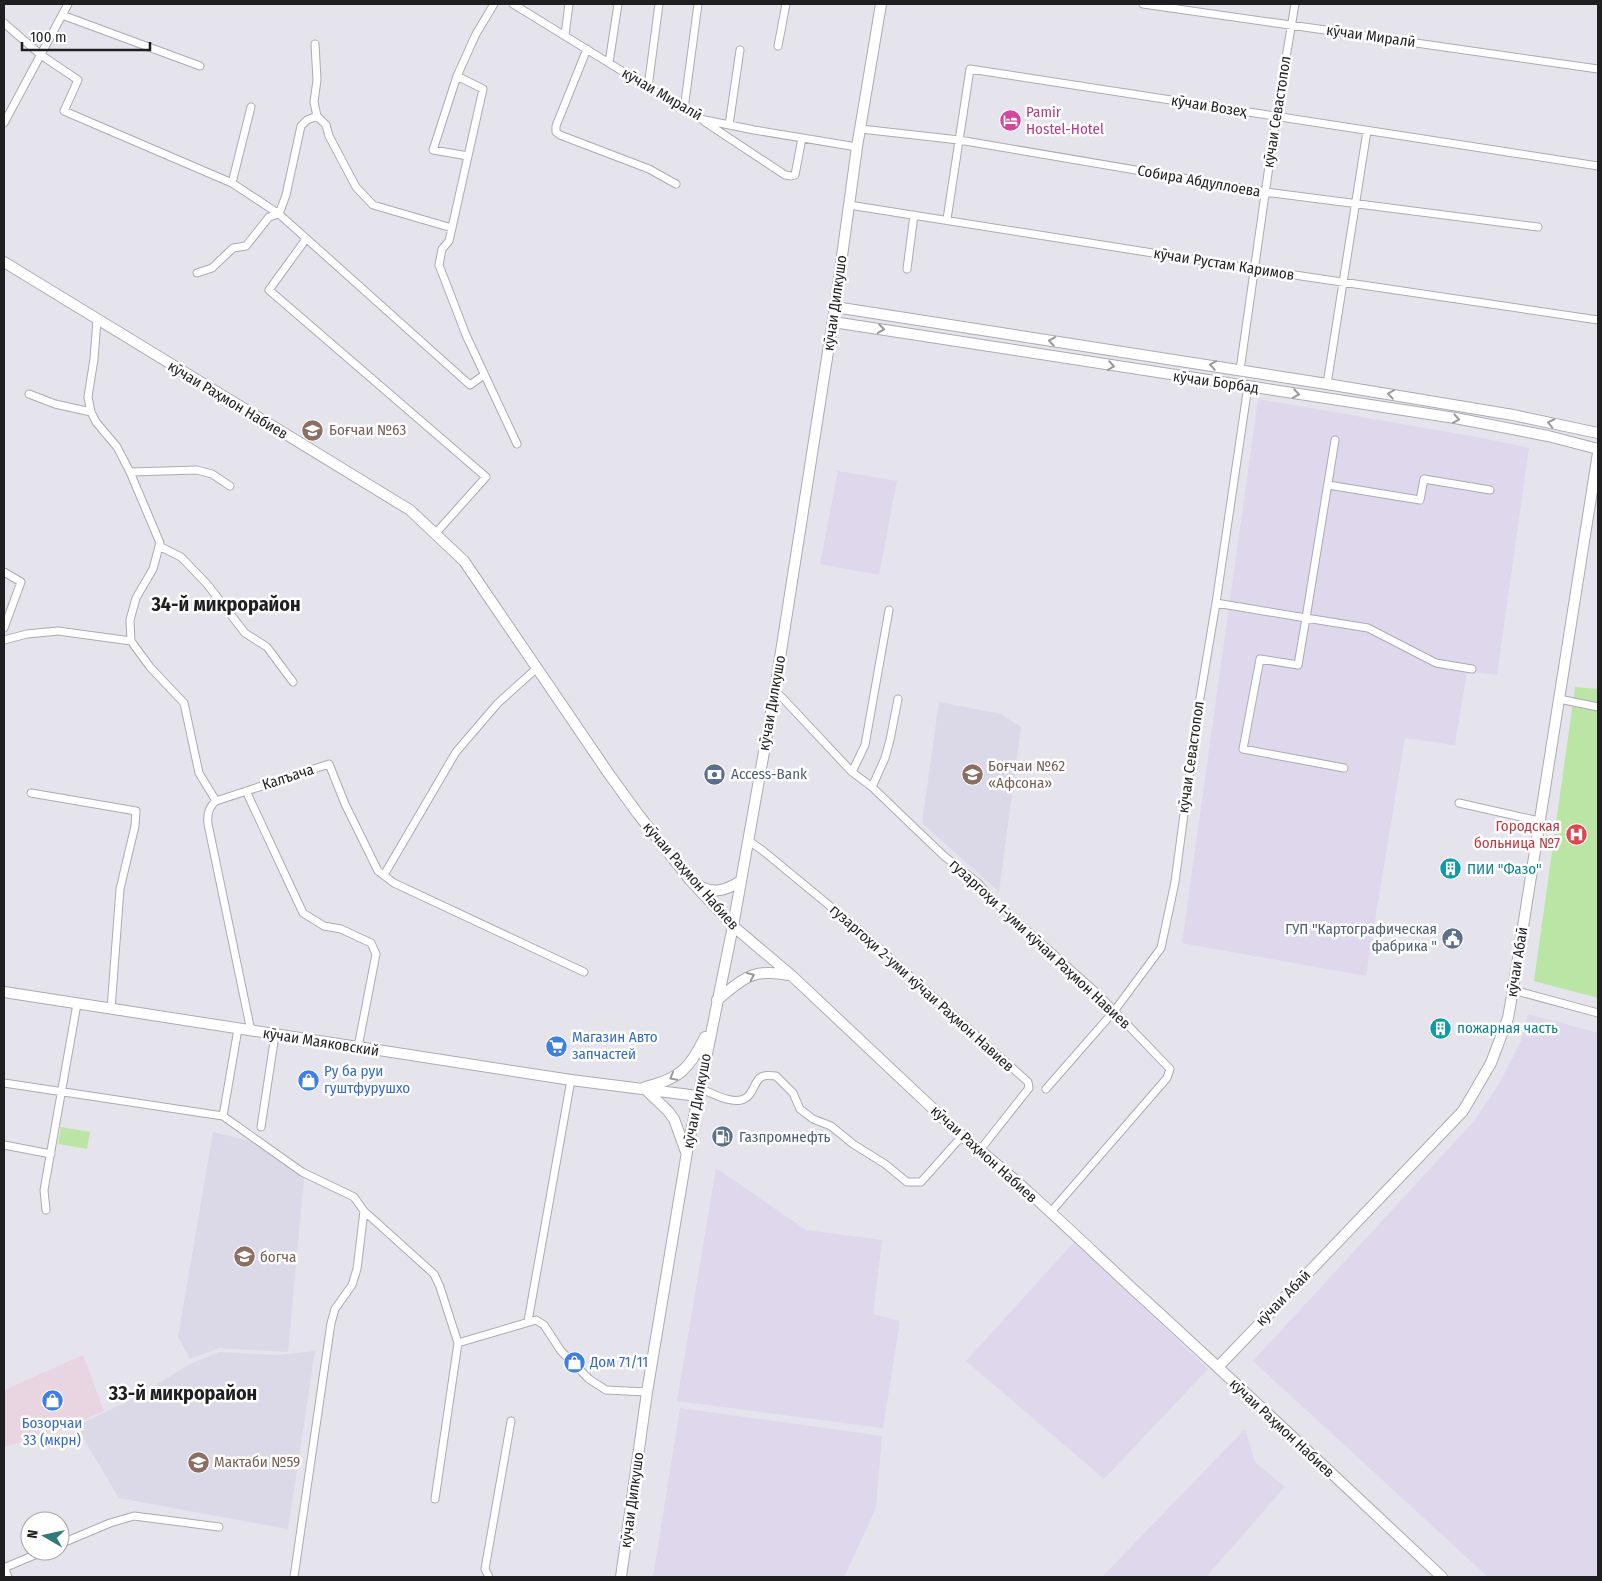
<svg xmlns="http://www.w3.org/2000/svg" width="1602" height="1581" viewBox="0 0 1602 1581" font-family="'Fira Sans Condensed',sans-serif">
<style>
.commercial{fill:#e9d4e2}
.industrial{fill:#dfd7ec}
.built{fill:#dbd8e8}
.green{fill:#bbe5a5}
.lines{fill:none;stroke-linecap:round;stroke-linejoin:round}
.street-casing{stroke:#acaab2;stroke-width:9}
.secondary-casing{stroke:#acaab2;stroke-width:12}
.street{stroke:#fff;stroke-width:7}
.secondary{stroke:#fff;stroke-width:10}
.oneway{stroke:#9a9a9c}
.labels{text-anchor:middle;stroke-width:5;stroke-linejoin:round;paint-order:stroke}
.street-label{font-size:15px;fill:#1f1f22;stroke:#fff}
.hotel-label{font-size:15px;fill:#b23c85;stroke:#fff;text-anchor:start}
.education-label{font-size:15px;fill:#785e54;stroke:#fff;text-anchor:start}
.service-label{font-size:15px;fill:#4e5e75;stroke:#fff;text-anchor:start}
.health-label{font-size:15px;fill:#be3a42;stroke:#fff;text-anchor:end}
.culture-label{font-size:15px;fill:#0d838f;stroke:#fff;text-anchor:start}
.shop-label{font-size:15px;fill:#366cbe;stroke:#fff;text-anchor:start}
.district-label{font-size:20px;font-weight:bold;fill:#1f1f22;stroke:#fff}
</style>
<rect width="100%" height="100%" fill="#e5e4ec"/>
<path class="commercial" d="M83,1355L104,1411L68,1427L4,1447V1390Z"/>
<path class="industrial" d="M1258,399L1482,438L1529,448L1497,675L1467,671L1455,745L1405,738L1366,976L1182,943Z
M838,471L897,481L879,575L820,564Z
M1528,1014L1598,1033V1577H1488L1253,1361L1474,1121L1499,1084L1521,1041Z
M716,1168L806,1230L882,1240L873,1314L900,1321L883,1428L677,1401Z
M1074,1242L1208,1369L1104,1479L966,1361Z
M680,1408L882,1436L876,1508L844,1577H653Z
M1245,1429L1255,1462L1285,1487L1206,1577H1102Z"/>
<path class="built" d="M939,702L1001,714L1021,727L999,892L922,823Z
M213,1132L274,1147L304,1178L288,1352L219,1348L190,1359L178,1337Z
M315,1351L288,1529L119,1498L76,1426L135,1398L190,1364L219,1352L277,1355Z"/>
<path class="green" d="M1575,687L1598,689V998L1534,981Z
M61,1127L90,1132L87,1149L58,1144Z"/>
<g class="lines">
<defs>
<path id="street" d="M513,4L700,119L754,130L857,147
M1143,4L1598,69
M62,15L200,66
M4,23L41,55L78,80L64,111L232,183L279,214L470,385L484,375
M565,35L569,4
M315,44L317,80L314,102L317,116L326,125L329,136L356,187L373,205L452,228
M778,46L786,4
M587,49L556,126V132L560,135L649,169L676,184
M609,63L618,4
M457,76L483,89L449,241L442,249L439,265L466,335L517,444
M648,87L659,4
M684,109L698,4
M705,122L785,175L791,176L795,175L802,138
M4,123L68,4
M729,125L740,50
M861,129L959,140L1265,192L1538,227
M468,156L433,150L457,76L476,34L494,4
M232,183L251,107
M849,205L1254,269L1598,320
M947,219L970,69L1598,166
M306,239L269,290L486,477L435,534
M907,269L914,215
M197,273L212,268L233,248L246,246L269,217L279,214L286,195L301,126L307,120L317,116
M97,320L94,359L88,397L91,412L96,422L117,447L130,472L160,543L153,569L136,598L130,620L131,641
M1240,370L1276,117L1295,4
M1327,384L1367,131
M29,394L55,404L91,412
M130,472L197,470L212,474L230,486
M1328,485L1420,500L1424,479L1490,490
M159,546L181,557L207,584L245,633L267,647L293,682
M4,572L21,582L4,628
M1216,603L1306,618L1335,440
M4,640L27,634L58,631L131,641L150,667L184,703L199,773L216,801L329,764L345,804L378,871L394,883L584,972
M775,690L852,772L872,787L944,856L978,883L993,900L1023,927L1096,992L1170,1069L1167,1078L1050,1213
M1559,699L1598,707
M1344,768L1243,749L1260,659L1298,665L1306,618L1368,628L1436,663L1472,669
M852,772L865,745L889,610
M872,787L885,758L890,740L898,699
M246,791L303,913L324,926L341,929L371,943L376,954L358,1047
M31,793L136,811L135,826L120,889L111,1009
M216,801C208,807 207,815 208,824L251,1031
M1459,803L1539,821
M749,841L762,850L859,930L1028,1082L1029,1088L980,1150
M384,875L456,752L498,703L537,668
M1513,990L1598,1013
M238,1029L223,1116L302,1172L354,1197L364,1211L434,1274L440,1287L458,1343L435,1499
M4,1083L223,1116
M699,1089C712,1092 727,1103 741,1100C755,1097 753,1078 764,1076C767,1075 773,1076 776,1076L793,1093L800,1109L813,1119L831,1126L853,1144L885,1164L907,1182H921L962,1136
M1046,1089L1115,1010L1161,948L1175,882L1197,716L1216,603L1248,386
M261,1127L275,1035
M4,1145L51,1154
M46,1210L44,1190L77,1004
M528,1321L571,1080
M458,1343L536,1320L544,1325L561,1351L589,1379L606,1390L647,1392
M60,1544L110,1523L134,1516L219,1527
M4,1567L8,1577
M4,1568L44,1551
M294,1577L331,1323L335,1309L352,1285L357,1269L364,1211
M489,1577L485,1569L511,1421"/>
<path id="secondary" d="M4,262L410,510L464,561L609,774L638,814L690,880L733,926L791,975L962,1136C1023,1184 1078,1238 1134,1290C1238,1385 1340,1481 1442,1577
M835,307L1327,384L1513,415L1598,433
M833,322L1455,418L1548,436L1598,449
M698,885C714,895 726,890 741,881
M4,992L571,1080L698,1096
M717,1000C744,978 752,968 789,975
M645,1087C680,1079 690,1068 705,1037
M645,1089L668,1111L674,1119L686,1152
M1218,1367L1463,1111L1491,1063L1508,1018L1513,990L1598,453
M621,1577L647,1392L687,1152L733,926L775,690L835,307L857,147L881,4"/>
</defs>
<use href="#street" class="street-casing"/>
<use href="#secondary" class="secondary-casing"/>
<use href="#street" class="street"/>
<use href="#secondary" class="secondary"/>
</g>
<defs><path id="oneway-chevron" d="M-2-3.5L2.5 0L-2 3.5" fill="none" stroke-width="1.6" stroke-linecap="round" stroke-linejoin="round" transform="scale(1.25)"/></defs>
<g class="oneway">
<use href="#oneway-chevron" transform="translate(881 329) rotate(9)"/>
<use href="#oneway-chevron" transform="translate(1052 341) rotate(-171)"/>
<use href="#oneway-chevron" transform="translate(1213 365) rotate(-171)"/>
<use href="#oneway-chevron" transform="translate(1111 366) rotate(9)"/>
<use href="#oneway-chevron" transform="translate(1296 394) rotate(9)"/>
<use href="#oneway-chevron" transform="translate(1391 394) rotate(-171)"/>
<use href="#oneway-chevron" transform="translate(1456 419) rotate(10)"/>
<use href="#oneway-chevron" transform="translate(1551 423) rotate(-168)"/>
<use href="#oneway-chevron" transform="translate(751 976) rotate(-25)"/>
<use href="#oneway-chevron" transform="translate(673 1077) rotate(152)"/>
</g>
<defs>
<symbol id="hotel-disc" viewBox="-11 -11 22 22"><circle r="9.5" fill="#d1479c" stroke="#fff"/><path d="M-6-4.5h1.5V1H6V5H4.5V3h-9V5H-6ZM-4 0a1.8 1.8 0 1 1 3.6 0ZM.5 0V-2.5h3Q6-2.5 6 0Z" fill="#fff"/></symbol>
<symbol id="school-disc" viewBox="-11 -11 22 22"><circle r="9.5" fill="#8d6e63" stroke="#fff"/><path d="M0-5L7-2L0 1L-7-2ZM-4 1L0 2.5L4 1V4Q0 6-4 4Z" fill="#fff"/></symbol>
<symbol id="bank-disc" viewBox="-11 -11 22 22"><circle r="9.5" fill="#5c6f8a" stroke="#fff"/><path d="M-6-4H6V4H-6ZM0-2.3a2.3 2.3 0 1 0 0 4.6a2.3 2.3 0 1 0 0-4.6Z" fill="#fff"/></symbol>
<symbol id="hospital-disc" viewBox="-11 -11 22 22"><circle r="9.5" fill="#e0444e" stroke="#fff"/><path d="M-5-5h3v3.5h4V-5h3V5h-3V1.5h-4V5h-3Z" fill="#fff"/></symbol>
<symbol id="building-disc" viewBox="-11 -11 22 22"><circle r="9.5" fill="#0f9aa8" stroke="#fff"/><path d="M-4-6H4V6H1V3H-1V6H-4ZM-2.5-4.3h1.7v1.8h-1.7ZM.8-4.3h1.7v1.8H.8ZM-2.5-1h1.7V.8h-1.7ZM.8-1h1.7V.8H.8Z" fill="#fff"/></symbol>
<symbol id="civic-disc" viewBox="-11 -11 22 22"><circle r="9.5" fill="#5c6f8a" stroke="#fff"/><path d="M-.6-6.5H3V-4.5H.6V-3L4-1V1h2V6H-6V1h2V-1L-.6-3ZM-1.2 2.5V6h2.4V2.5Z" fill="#fff"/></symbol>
<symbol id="supermarket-disc" viewBox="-11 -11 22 22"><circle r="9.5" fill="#3f7fe0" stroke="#fff"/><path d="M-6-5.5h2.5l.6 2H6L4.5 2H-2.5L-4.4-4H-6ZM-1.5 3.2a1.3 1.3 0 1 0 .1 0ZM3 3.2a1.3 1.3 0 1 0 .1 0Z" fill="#fff"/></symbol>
<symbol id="shop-disc" viewBox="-11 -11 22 22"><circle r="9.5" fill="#3f7fe0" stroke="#fff"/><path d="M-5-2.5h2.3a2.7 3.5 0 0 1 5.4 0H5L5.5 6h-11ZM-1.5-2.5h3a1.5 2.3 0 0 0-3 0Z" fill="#fff"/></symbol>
<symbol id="fuel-disc" viewBox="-11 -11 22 22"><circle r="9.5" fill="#5c6f8a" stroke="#fff"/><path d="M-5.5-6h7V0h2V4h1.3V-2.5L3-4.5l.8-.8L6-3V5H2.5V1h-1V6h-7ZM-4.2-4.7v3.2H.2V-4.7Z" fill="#fff"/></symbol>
</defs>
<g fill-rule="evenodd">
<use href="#hotel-disc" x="998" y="108" width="25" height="25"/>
<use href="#school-disc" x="300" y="418" width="25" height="25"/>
<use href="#bank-disc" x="702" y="762" width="25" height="25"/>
<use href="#school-disc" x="960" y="762" width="25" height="25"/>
<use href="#hospital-disc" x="1564" y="822" width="25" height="25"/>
<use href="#building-disc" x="1438" y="856" width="25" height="25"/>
<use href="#civic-disc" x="1440" y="926" width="25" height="25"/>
<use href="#building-disc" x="1428" y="1016" width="25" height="25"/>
<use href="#supermarket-disc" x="544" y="1034" width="25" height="25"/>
<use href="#shop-disc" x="296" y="1068" width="25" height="25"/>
<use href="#fuel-disc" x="710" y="1124" width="25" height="25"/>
<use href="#school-disc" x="232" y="1244" width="25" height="25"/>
<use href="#shop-disc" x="562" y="1350" width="25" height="25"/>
<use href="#shop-disc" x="40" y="1388" width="25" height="25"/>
<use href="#school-disc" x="186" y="1450" width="25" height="25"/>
</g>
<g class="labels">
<g class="street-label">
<text transform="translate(1371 36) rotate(8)" y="5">кӯчаи Миралӣ</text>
<text transform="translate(662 94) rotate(30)" y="5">кӯчаи Миралӣ</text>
<text transform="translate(1209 106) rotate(9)" y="5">кӯчаи Возеҳ</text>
<text transform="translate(1277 112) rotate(-81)" y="5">кӯчаи Севастопол</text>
<text transform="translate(1199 181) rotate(10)" y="5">Собира Абдуллоева</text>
<text transform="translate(1224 264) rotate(9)" y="5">кӯчаи Рустам Каримов</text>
<text transform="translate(835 303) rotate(-82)" y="5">кӯчаи Дилкушо</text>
<text transform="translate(1216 382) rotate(8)" y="5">кӯчаи Борбад</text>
<text transform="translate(228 400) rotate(31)" y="5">кӯчаи Раҳмон Набиев</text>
<text transform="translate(772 703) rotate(-80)" y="5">кӯчаи Дилкушо</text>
<text transform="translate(1191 757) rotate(-82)" y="5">кӯчаи Севастопол</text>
<text transform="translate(288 777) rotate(-18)" y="5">Калъача</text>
<text transform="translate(691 876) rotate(49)" y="5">кӯчаи Раҳмон Набиев</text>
<text transform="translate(1040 944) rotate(43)" y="5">гузаргоҳи 1-уми кӯчаи Раҳмон Навиев</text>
<text transform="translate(1517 962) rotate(-81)" y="5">кӯчаи Абаӣ</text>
<text transform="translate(922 988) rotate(42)" y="5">гузаргоҳи 2-уми кӯчаи Раҳмон Навиев</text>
<text transform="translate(321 1042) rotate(9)" y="5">кӯчаи Маяковский</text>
<text transform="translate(697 1101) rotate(-79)" y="5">кӯчаи Дилкушо</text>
<text transform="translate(984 1154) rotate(42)" y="5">кӯчаи Раҳмон Набиев</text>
<text transform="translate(1283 1298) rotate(-46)" y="5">кӯчаи Абаӣ</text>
<text transform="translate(1282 1428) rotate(43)" y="5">кӯчаи Раҳмон Набиев</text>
<text transform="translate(632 1500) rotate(-82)" y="5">кӯчаи Дилкушо</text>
</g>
<g class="hotel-label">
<text x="1026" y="117">Pamir<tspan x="1026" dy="17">Hostel-Hotel</tspan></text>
</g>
<g class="education-label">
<text x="329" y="435">Боғчаи №63</text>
<text x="988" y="771">Боғчаи №62<tspan x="988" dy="17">«Афсона»</tspan></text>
<text x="260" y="1262">богча</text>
<text x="214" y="1467">Мактаби №59</text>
</g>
<g class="service-label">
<text x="731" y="779">Access-Bank</text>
<text x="1437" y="934" text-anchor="end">ГУП "Картографическая<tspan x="1437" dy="17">фабрика "</tspan></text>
<text x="739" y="1142">Газпромнефть</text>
</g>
<g class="health-label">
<text x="1560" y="831">Городская<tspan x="1560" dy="17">больница №7</tspan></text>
</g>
<g class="culture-label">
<text x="1467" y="874">ПИИ "Фазо"</text>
<text x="1457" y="1033">пожарная часть</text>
</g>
<g class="shop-label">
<text x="572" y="1042">Магазин Авто<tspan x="572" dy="17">запчастей</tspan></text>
<text x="324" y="1076">Ру ба руи<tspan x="324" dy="17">гуштфурушхо</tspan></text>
<text x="590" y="1367">Дом 71/11</text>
<text x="52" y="1428" text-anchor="middle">Бозорчаи<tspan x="52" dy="17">33 (мкрн)</tspan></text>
</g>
<g class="district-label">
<text x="226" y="611">34-й микрорайон</text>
<text x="183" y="1400">33-й микрорайон</text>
</g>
</g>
<rect width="1602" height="1581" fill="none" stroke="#1f1f22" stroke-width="10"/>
<g transform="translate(45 1536) rotate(279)"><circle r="24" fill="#ffffff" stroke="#a5a5a7"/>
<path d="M0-4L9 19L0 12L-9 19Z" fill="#307978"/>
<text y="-8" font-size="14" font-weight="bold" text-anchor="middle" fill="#1f1f22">N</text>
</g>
<path d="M22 42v8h128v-8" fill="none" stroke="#1f1f22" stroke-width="2.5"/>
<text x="30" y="42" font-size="15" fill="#1f1f22" stroke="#ffffff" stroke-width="4" paint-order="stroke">100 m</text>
</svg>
